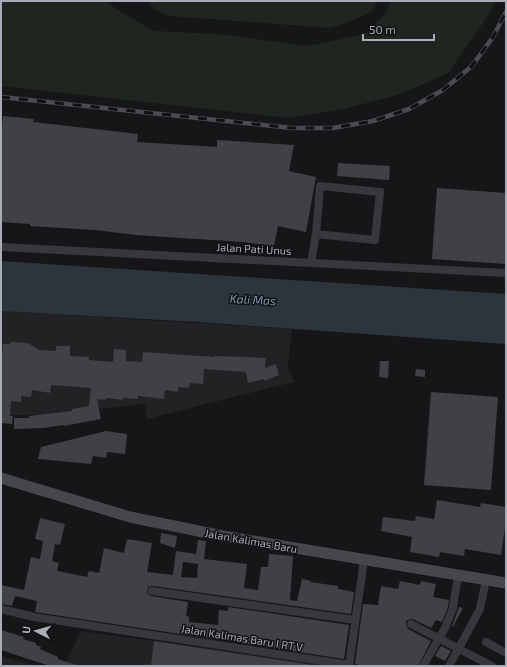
<svg xmlns="http://www.w3.org/2000/svg" width="507" height="667" viewBox="0 0 507 667" font-family="'Exo 2',sans-serif">
<style>
.built{fill:#222225}
.green{fill:#1e261f}
.water{fill:#2c353c}
.building{fill:#404145;fill-rule:evenodd}
.lines{fill:none;stroke-linecap:round;stroke-linejoin:round}
.street{stroke:#37383d;stroke-width:8}
.secondary{stroke:#45474d;stroke-width:11}
.rail-casing{stroke:#4a4c52;stroke-width:4.5}
.rail{stroke:#111113;stroke-width:3;stroke-dasharray:9;stroke-linecap:butt}
.labels{text-anchor:middle;stroke-width:3;stroke-linejoin:round;paint-order:stroke}
.street-label{font-size:11px;fill:#a8adb8;stroke:#111113}
.water-label{font-size:12px;font-style:italic;fill:#7f9bb3;stroke:#111113}
</style>
<rect width="100%" height="100%" fill="#161618"/>
<path class="built" d="M1,311L292,329L288,367L294,382L147,419L145,404L41,415H1Z
M81,631L339,666H64Z
M1,656L35,666H1Z"/>
<path class="green" d="M1,1H106L116,9L154,31L219,34L309,46L365,34L385,14L391,1H496L492,10L448,73L401,94L344,109L288,118L1,86Z
M148,1H378L372,11L356,19L331,28L168,16L155,9Z"/>
<path class="water" d="M1,261L506,294V344L197,322L1,311Z"/>
<path class="building" d="M3,116L34,119L33,122L138,134L137,142L217,147V140L294,145L289,171L316,177L306,232L278,226L274,246L243,242L136,235L95,230L30,226V224L1,222V141Z
M338,163L390,166L389,180L337,176Z
M437,188L506,193V264L432,259Z
M10,342L28,343L39,350L56,351V346H70V356L89,357V360L113,362L114,349L126,350V361L142,362L143,352L214,357V356L266,358L265,368L276,364L279,375L264,381V379L248,383L246,372L204,369L203,384L190,383L189,388L178,387V392L165,390L164,399L138,396V399L123,398V400L106,398L105,400L97,399L101,419L64,426V425L43,428L14,429V418H29V416L72,411V409L89,406L91,388L51,385L50,393L32,390L31,397L21,396V402L11,401L10,416H13L12,424L1,423V366L3,344H10Z
M380,361H389L388,378L379,377Z
M416,369L425,370V377L415,376Z
M431,392L498,397L491,490L424,485Z
M106,431L127,434L125,454L107,452L106,458L93,456L91,464L38,459L41,447Z
M437,500L480,507L481,503L506,507V521L501,555L465,549L464,556L440,552L439,557L410,552L412,537L381,531L383,517L415,521L416,516L434,519Z
M40,518L65,524L60,545L55,544L52,561L59,563L57,571L87,577L89,571L99,573L104,548L124,553L127,539L152,543L147,572L173,575L176,551L196,554L198,540L206,541L204,559L247,564L244,588L258,590L261,567H268L269,554L293,556L290,600L297,601L302,579L311,581L310,582L338,586V589L354,592L351,614L153,586L148,587L147,593L151,596L188,602L186,616L189,617V622L218,625L219,610L228,611V607L349,625L344,659L35,612L37,601L15,596L12,606L1,604V585L24,590L31,557L40,559L43,541L35,539ZM183,562L198,564L197,578L181,577Z
M161,533L177,536L175,548L160,543Z
M400,581L420,585L421,581L436,584L433,597L449,600L448,607L442,622L436,620L431,628L413,619H410L406,621V625L408,629L431,641L418,666H365L355,664L363,604L378,605L381,586L398,589Z
M459,607L463,608L453,627L452,626Z
M1,630L24,637L23,639L36,643V645L41,647L40,649L58,657V659L76,665V666H50L1,650Z
M154,641L319,666H151Z
M441,646L451,651L445,661L435,656Z"/>
<g class="lines">
<path class="street" d="M1,247L506,273
M311,263L316,234L320,186L380,192L375,240L316,234
M152,591L355,620
M1,609L34,617L349,665
M411,624L492,666
M486,642L506,653
M349,666L364,560
M423,666L445,628L453,608L458,575
M449,666L480,609L486,580"/>
<path class="secondary" d="M1,478L130,517L223,536L506,583"/>
<defs>
<path id="rail" d="M1,97L292,128H333L373,121L409,109L443,90L472,66L493,37L506,12"/>
</defs>
<use href="#rail" class="rail-casing"/>
<use href="#rail" class="rail"/>
</g>
<g class="labels">
<g class="street-label">
<text transform="translate(254 249) rotate(3)" y="4">Jalan Pati Unus</text>
<text transform="translate(251 541) rotate(10)" y="4">Jalan Kalimas Baru</text>
<text transform="translate(242 638) rotate(9)" y="4">Jalan Kalimas Baru I RT V</text>
</g>
<g class="water-label">
<text transform="translate(253 300) rotate(3)" y="4">Kali Mas</text>
</g>
</g>
<rect width="507" height="667" fill="none" stroke="#a8adb8" stroke-width="4"/>
<g transform="translate(36 631) rotate(276)" stroke="#111113" stroke-width="3" paint-order="stroke">
<path d="M0-3L7 15L0 10L-7 15Z" fill="#a8adb8"/>
<text y="-6" font-size="11" font-weight="bold" text-anchor="middle" fill="#a8adb8">U</text>
</g>
<path d="M363 34v6h71v-6" fill="none" stroke="#a8adb8" stroke-width="2"/>
<text x="369" y="34" font-size="12" fill="#a8adb8" stroke="#111113" stroke-width="3" paint-order="stroke">50 m</text>
</svg>
